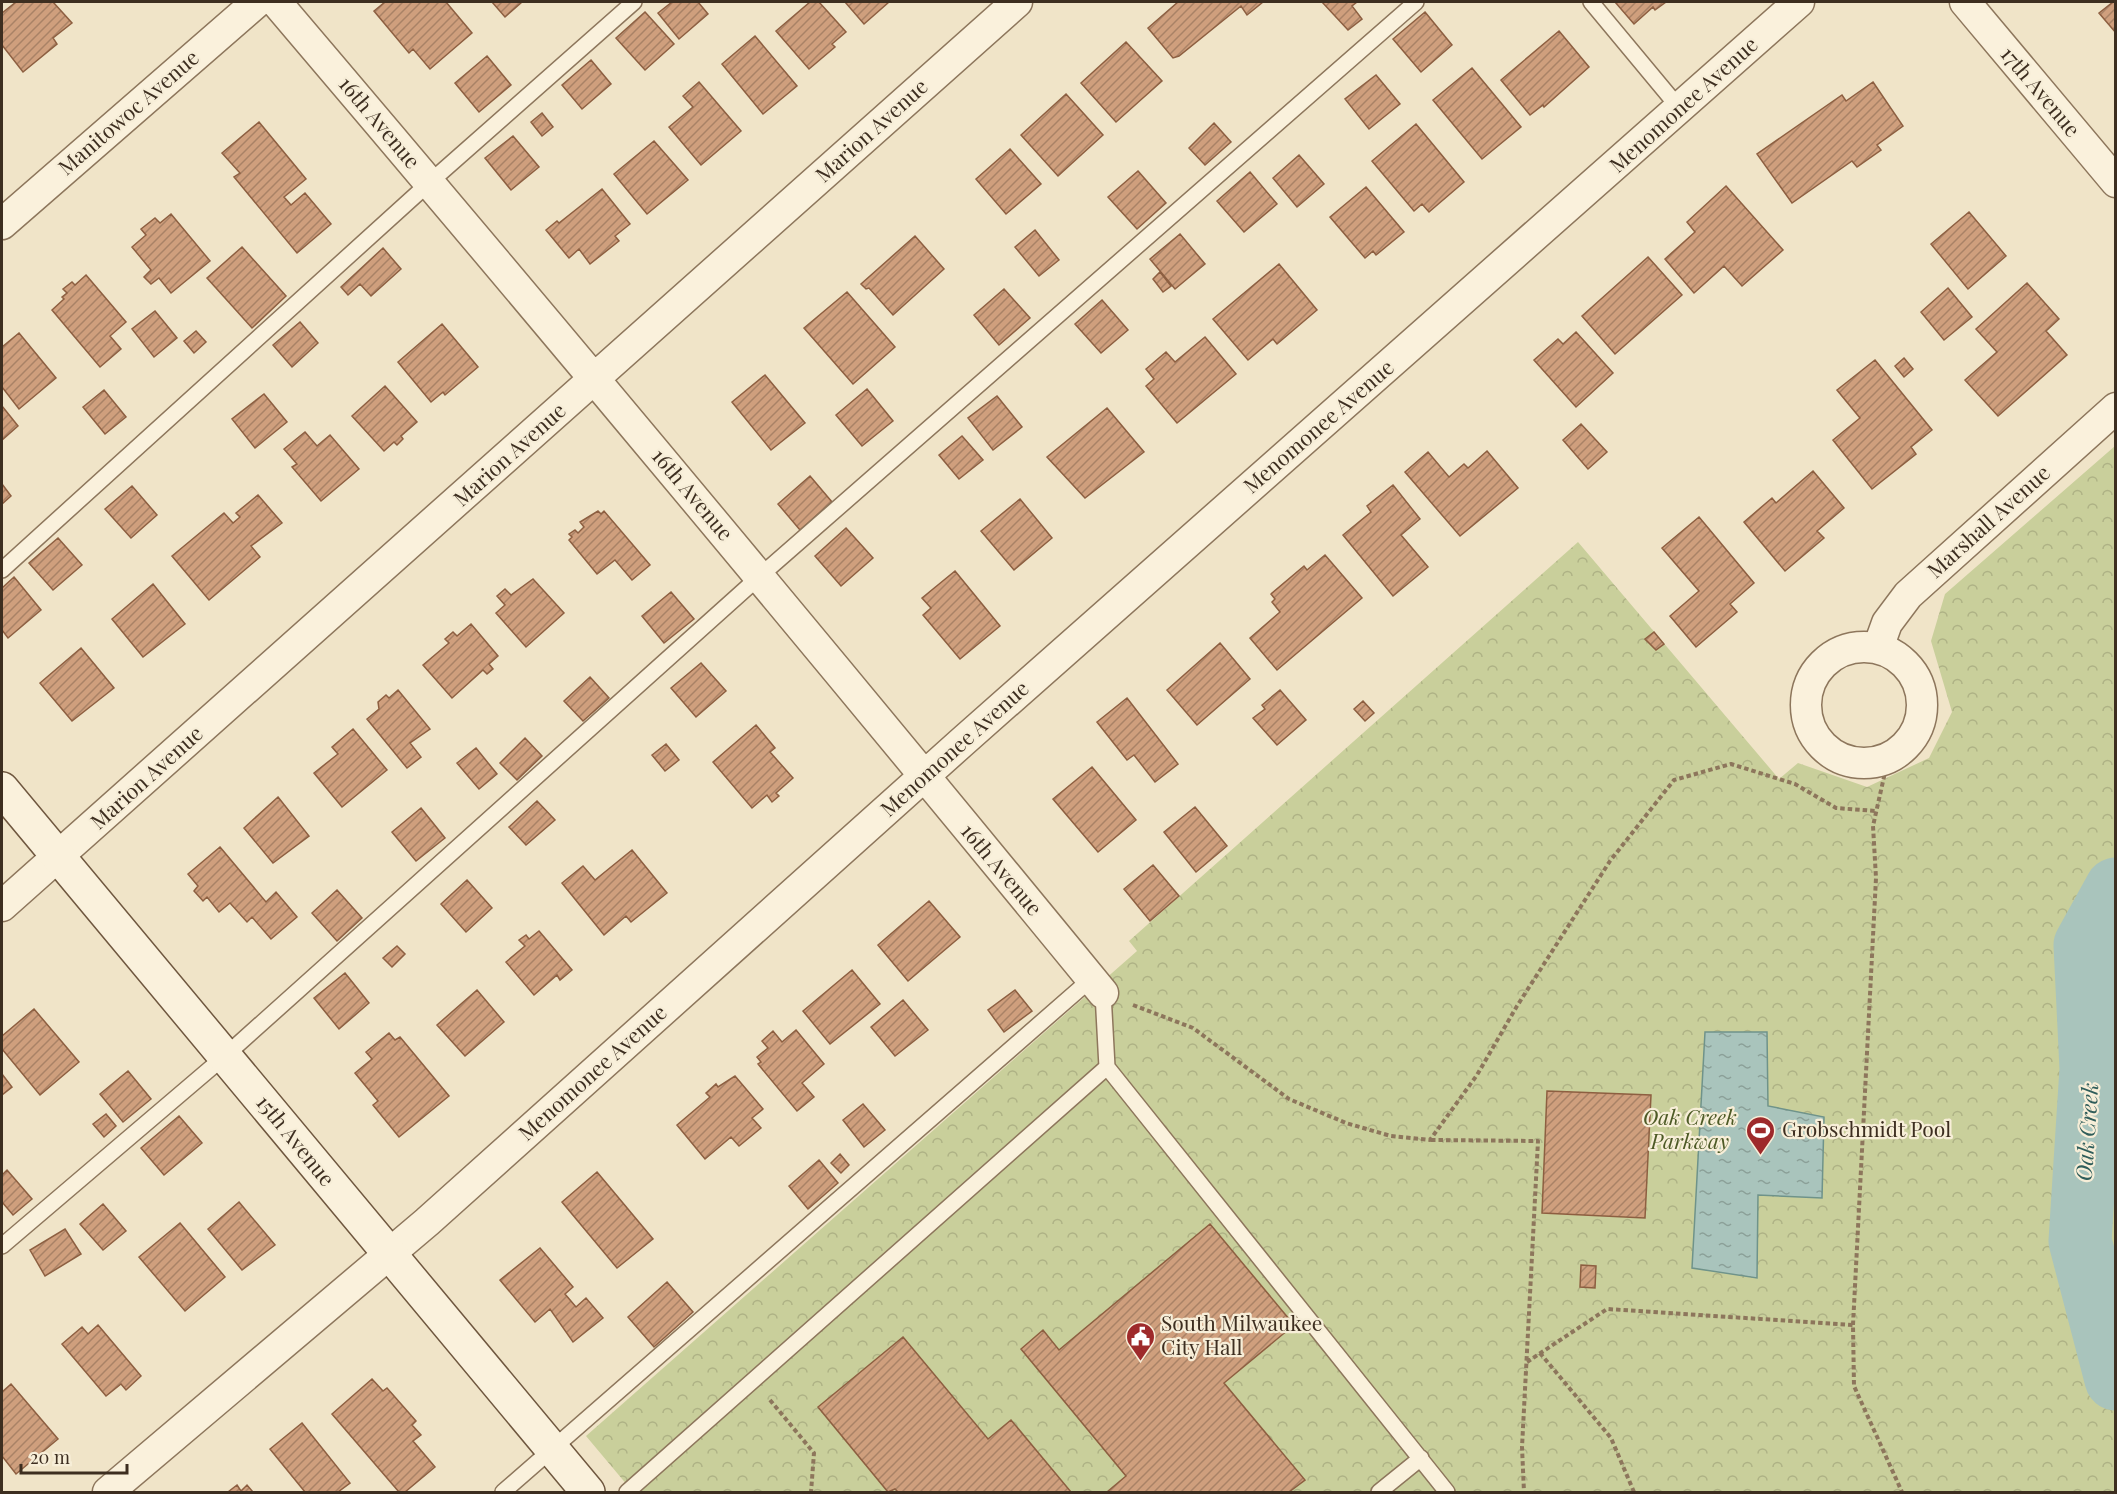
<svg xmlns="http://www.w3.org/2000/svg" width="2117" height="1494" viewBox="0 0 2117 1494" font-family="'Playfair Display',serif">
<style>
.park{fill:url(#park-crowns)}
.water{fill:url(#water-ripples);stroke:#6f938a;stroke-width:1.5}
.lines{fill:none;stroke-linecap:round;stroke-linejoin:round}
.river{stroke:#a9c4bc;stroke-width:63}
.building{fill:url(#building-hatch);stroke:#8d5f41;stroke-width:1.5}
.lane-casing{stroke:#8d765c;stroke-width:18}
.street-casing{stroke:#8d765c;stroke-width:33}
.secondary-casing{stroke:#6f573f;stroke-width:36}
.path{stroke:#8d765c;stroke-width:4;stroke-dasharray:4.5 3;stroke-linecap:butt}
.lane{stroke:#faf1dc;stroke-width:15}
.street{stroke:#faf1dc;stroke-width:30}
.secondary{stroke:#faf1dc;stroke-width:33}
.labels{text-anchor:middle;stroke-width:4.5;stroke-linejoin:round;paint-order:stroke}
.street-label{font-size:21px;fill:#3d2e20;stroke:#f7eed8}
.park-label{font-size:21px;font-style:italic;fill:#4d5a26;stroke:#f7eed8}
.poi-label{font-size:21px;fill:#3d2e20;stroke:#f7eed8;text-anchor:start}
.water-label{font-size:22px;font-style:italic;fill:#2f5d5a;stroke:#f7eed8}
</style>
<defs>
<pattern id="park-crowns" width="20" height="18" patternUnits="userSpaceOnUse" patternTransform="scale(1.5)"><rect width="20" height="18" fill="#c9cf9b"/><path d="M2 6a3 3 0 1 1 6 0M12 15a3 3 0 1 1 6 0" fill="none" stroke="#aeb285"/></pattern>
<pattern id="water-ripples" width="26" height="14" patternUnits="userSpaceOnUse" patternTransform="scale(1.5)"><rect width="26" height="14" fill="#a9c4bc"/><path d="M2 4q2-2 4 0t4 0M15 11q2-2 4 0t4 0" fill="none" stroke="#8ba098"/></pattern>
<pattern id="building-hatch" width="6" height="6" patternUnits="userSpaceOnUse" patternTransform="scale(1.5)"><rect width="6" height="6" fill="#cf9f7d"/><path d="M-1 1l2-2M0 6l6-6M5 7l2-2" fill="none" stroke="#a98266"/></pattern>
</defs>
<rect width="100%" height="100%" fill="#f0e4c8"/>
<path class="park" d="M2115,446V1492H633L586,1436L1137,951L1129,941L1578,542L1779,779L1798,763L1867,787L1929,758L1952,712L1931,641L1945,594Z"/>
<path class="water" d="M1705,1032H1767L1768,1106L1824,1117L1822,1198L1758,1195L1757,1278L1692,1268Z"/>
<g class="lines">
<path class="river" d="M2116,889L2085,945L2091,1069L2080,1241L2116,1379"/>
</g>
<path class="building" d="M16,2H53L72,23L53,38L57,44L23,72L2,45V13Z
M385,2H446L472,33L430,69L413,49L409,53L374,11Z
M492,2H522L505,17Z
M672,2H698L708,14L679,39L658,13Z
M810,2H819L846,32L832,44L835,47L809,69L776,31Z
M845,2H889L864,24Z
M1178,2H1263L1247,15L1241,6L1179,56L1173,58L1148,28Z
M1322,2H1357L1352,6L1362,19L1348,30Z
M1615,2H1666L1655,10L1653,7L1634,24Z
M2113,2H2116V33L2099,13Z
M645,12L674,44L645,70L616,38Z
M1425,12L1452,45L1421,72L1393,39Z
M1559,31L1589,67L1544,107L1543,105L1530,115L1501,80Z
M755,36L797,86L763,114L722,64Z
M1126,42L1162,81L1116,122L1081,83Z
M487,56L511,85L479,112L455,83Z
M591,60L611,84L582,109L562,85Z
M1472,68L1521,127L1482,159L1433,100Z
M1376,75L1400,104L1369,129L1345,99Z
M699,82L741,131L701,165L669,127L693,107L683,96Z
M1873,82L1903,126L1877,145L1881,150L1857,167L1852,161L1792,203L1757,154L1842,95L1846,101Z
M1066,94L1103,135L1058,176L1021,135Z
M542,113L553,127L542,136L531,122Z
M259,122L306,179L284,197L291,205L305,193L331,224L297,253L234,177L240,173L222,153Z
M1214,123L1231,142L1205,165L1189,148Z
M1416,124L1464,182L1429,212L1422,204L1414,211L1372,161Z
M513,136L539,167L511,190L485,158Z
M654,141L688,180L647,214L614,174Z
M1010,149L1041,184L1006,214L976,179Z
M1299,155L1324,184L1297,207L1273,178Z
M1138,171L1166,203L1137,229L1108,197Z
M1250,172L1277,204L1244,232L1217,201Z
M1726,186L1783,250L1742,286L1724,266L1694,293L1665,259L1695,232L1687,222Z
M1366,187L1404,232L1376,255L1373,251L1365,258L1330,217Z
M602,189L630,224L615,236L619,241L590,264L579,249L569,258L546,230L557,221L559,223Z
M1969,212L2006,256L1968,289L1931,244Z
M171,214L210,261L171,293L159,278L151,284L144,277L151,270L132,247L146,235L141,229L155,218L160,223Z
M1035,230L1059,260L1039,276L1015,247Z
M1180,234L1205,264L1175,289L1150,259Z
M915,236L944,269L893,315L869,288L866,289L861,284Z
M242,247L286,296L252,328L207,278Z
M383,248L401,269L371,296L360,284L348,295L341,287Z
M1648,257L1682,295L1615,354L1582,316Z
M1279,264L1317,310L1277,344L1273,339L1248,360L1213,319Z
M1160,272L1171,286L1163,292L1153,279Z
M86,275L126,322L110,336L121,349L100,367L52,310L64,299L62,297L67,293L63,289L72,282L75,285Z
M2027,283L2059,319L2046,331L2067,355L1998,416L1965,380L1997,352L1976,329Z
M1948,288L1972,317L1944,340L1921,312Z
M1004,289L1030,318L999,345L974,315Z
M847,292L895,347L853,384L804,328Z
M1102,300L1128,330L1101,353L1075,324Z
M155,311L177,338L154,357L132,329Z
M300,322L318,343L292,367L273,345Z
M442,324L478,367L445,395L443,392L431,402L398,362Z
M196,331L206,342L194,353L184,341Z
M1576,332L1613,373L1576,407L1534,360L1558,339L1563,344Z
M19,333L56,378L19,409L2,387V347Z
M1205,337L1236,374L1177,423L1146,386L1154,379L1146,369L1166,352L1175,362Z
M1904,358L1913,369L1904,377L1895,366Z
M1875,360L1932,430L1911,447L1916,454L1872,489L1833,440L1860,418L1837,390Z
M765,375L805,423L771,450L732,402Z
M385,386L417,422L401,436L403,439L397,445L394,442L384,451L352,416Z
M867,389L893,421L862,446L836,415Z
M104,390L126,417L105,434L83,407Z
M264,394L287,422L255,448L232,419Z
M997,396L1022,427L993,450L968,418Z
M2,406L18,426L2,440Z
M1107,408L1144,452L1085,498L1047,457Z
M1581,424L1607,452L1588,469L1563,440Z
M305,432L317,446L330,435L359,469L321,501L292,467L297,464L284,449Z
M962,436L983,460L959,479L939,455Z
M1487,451L1518,488L1460,536L1405,472L1428,452L1449,477L1464,464L1468,468Z
M1813,471L1844,508L1817,531L1824,538L1785,571L1744,522L1772,498L1776,503Z
M810,476L832,502L800,530L778,504Z
M2,484L11,496L2,504Z
M1393,485L1420,519L1401,535L1428,567L1393,596L1343,535L1371,512L1367,506Z
M132,486L157,515L131,538L105,509Z
M258,495L282,523L251,546L260,557L209,600L172,556L224,513L233,523L240,517L236,513Z
M1020,499L1052,538L1014,570L981,531Z
M598,511L601,514L604,511L650,565L632,580L615,560L597,574L569,540L572,537L569,534L575,530L578,533L584,527L580,522Z
M1699,517L1754,583L1730,604L1737,612L1696,647L1670,616L1699,591L1662,548Z
M846,528L873,558L841,586L815,556Z
M58,538L82,565L53,590L29,563Z
M1325,555L1362,598L1277,670L1250,638L1280,612L1272,602L1275,599L1271,594L1304,566L1307,570Z
M955,571L1000,626L960,659L923,615L931,608L922,598Z
M14,577L41,610L8,638L2,630V588Z
M533,579L564,613L526,647L496,613L505,605L497,596L505,589L511,595Z
M153,584L185,624L143,657L112,619Z
M671,592L694,619L664,643L642,616Z
M471,624L498,656L489,664L493,669L487,674L483,670L452,698L423,665L449,643L445,639L453,632L457,636Z
M1654,632L1664,644L1656,650L1645,639Z
M1220,643L1250,679L1197,725L1167,690Z
M81,648L114,688L72,721L40,683Z
M701,663L726,691L696,717L671,688Z
M590,677L609,698L583,721L564,701Z
M398,690L430,729L410,743L421,757L407,768L367,719L379,709L378,702L386,695L389,698Z
M1280,690L1306,720L1277,745L1253,718L1265,709L1262,705Z
M1127,698L1178,764L1155,782L1134,755L1127,760L1097,722Z
M1363,701L1374,713L1365,721L1354,709Z
M756,725L775,748L770,752L793,778L776,793L779,796L772,802L767,795L752,808L713,762Z
M353,729L387,770L342,807L314,773L338,754L332,747Z
M525,738L542,756L517,780L500,763Z
M666,744L679,760L665,771L652,755Z
M476,748L497,774L479,789L457,763Z
M1092,767L1136,820L1098,852L1053,799Z
M278,797L309,836L273,863L244,828Z
M537,801L555,820L526,845L509,827Z
M1195,807L1227,846L1196,872L1164,832Z
M421,808L445,838L416,861L392,832Z
M220,847L266,902L276,892L297,917L271,939L252,917L247,922L230,903L219,912L207,897L203,901L194,891L198,886L188,874Z
M632,850L667,893L631,922L626,916L604,935L562,883L583,866L595,880Z
M1153,865L1179,896L1150,921L1124,889Z
M467,880L492,908L466,932L441,904Z
M337,890L362,918L337,941L312,913Z
M929,901L960,937L908,981L878,945Z
M539,931L572,970L560,980L557,975L534,995L506,962L525,946L519,940L526,935L529,939Z
M397,946L405,954L392,967L383,958Z
M852,970L880,1004L830,1044L803,1011Z
M345,973L369,1003L339,1029L314,998Z
M477,990L504,1022L465,1056L437,1025Z
M1015,990L1032,1011L1004,1032L988,1010Z
M903,1000L928,1030L895,1056L871,1027Z
M34,1009L79,1062L40,1095L2,1049V1036Z
M796,1030L824,1064L802,1083L814,1097L797,1111L758,1064L761,1062L757,1057L768,1048L762,1041L773,1031L782,1042Z
M389,1033L395,1040L400,1037L449,1096L399,1137L373,1105L378,1101L355,1073L372,1059L366,1052Z
M128,1071L151,1099L123,1122L100,1094Z
M2,1074L12,1087L2,1095Z
M735,1076L763,1109L752,1118L761,1128L739,1146L731,1137L705,1159L677,1125L710,1097L706,1093L716,1084L718,1087Z
M1547,1091L1651,1095L1645,1218L1542,1213Z
M863,1104L885,1130L864,1147L843,1120Z
M106,1114L116,1126L104,1137L93,1124Z
M179,1116L202,1143L164,1175L141,1148Z
M840,1154L849,1165L841,1173L831,1163Z
M819,1160L838,1183L808,1209L789,1186Z
M7,1170L32,1199L13,1215L2,1202V1175Z
M597,1172L653,1239L617,1268L562,1202Z
M239,1202L275,1245L242,1270L208,1229Z
M103,1204L126,1231L103,1250L80,1224Z
M180,1223L225,1277L185,1311L139,1257Z
M1210,1224L1294,1325L1224,1383L1305,1480L1289,1492H1107L1126,1476L1021,1349L1043,1330L1059,1350Z
M65,1229L81,1254L45,1276L30,1250Z
M540,1248L573,1287L565,1294L576,1307L586,1298L603,1318L573,1342L550,1309L535,1322L500,1280Z
M1581,1265L1596,1266L1595,1288L1580,1287Z
M667,1282L693,1312L654,1347L628,1317Z
M98,1325L141,1376L126,1390L121,1384L106,1396L62,1344L82,1327L88,1334Z
M903,1337L988,1439L1011,1420L1071,1492H898L895,1489L888,1492L818,1407Z
M372,1379L383,1391L387,1388L416,1421L412,1425L421,1435L413,1441L435,1467L405,1492H399L332,1414Z
M11,1384L58,1439L16,1474L2,1456V1392Z
M302,1423L350,1483L338,1492H305L270,1449Z
M237,1485L241,1491L247,1485L253,1492H228Z"/>
<g class="lines">
<defs>
<path id="lane" d="M1591,2L1680,109
M2,570L429,183L634,2
M1103,993L1107,1067L1447,1492
M2,1246L225,1056L760,576L1416,2
M503,1492L1091,979
M627,1492L1107,1067
M1379,1492L1421,1458"/>
<path id="street" d="M276,2C555,330 830,660 1103,993
M1965,2L2116,182
M2,224L257,2
M1806 705a58 58 0 1 1 116 0a58 58 0 1 1-116 0Z
M1878,648L1887,623L1908,595L2116,408
M2,906L1017,2
M108,1492L427,1222L961,743L1799,2"/>
<path id="secondary" d="M2,789L588,1492"/>
</defs>
<use href="#lane" class="lane-casing"/>
<use href="#street" class="street-casing"/>
<use href="#secondary" class="secondary-casing"/>
<path class="path" d="M1133,1005L1193,1028L1289,1099L1346,1123L1391,1136L1430,1140L1477,1075L1517,1006L1610,861L1674,780L1731,764L1795,784L1836,808L1876,811
M1431,1140L1538,1141L1522,1447L1524,1492
M1853,1325L1876,878L1873,826L1888,759
M1540,1353L1611,1438L1634,1492
M1527,1362L1607,1309L1853,1325L1854,1386L1902,1492
M770,1400L814,1453L811,1492"/>
<use href="#lane" class="lane"/>
<use href="#street" class="street"/>
<use href="#secondary" class="secondary"/>
</g>
<defs>
<symbol id="stadium-pin" viewBox="-11 -11 22 30"><path d="M0 17L-7.5 6A9.5 9.5 0 1 1 7.5 6Z" fill="#9e2a2b" stroke="#f7eed8"/><path d="M0-5a6.5 5 0 1 0 0 10a6.5 5 0 1 0 0-10ZM-3.5-1.8h7v3.6h-7Z" fill="#fff"/></symbol>
<symbol id="civic-pin" viewBox="-11 -11 22 30"><path d="M0 17L-7.5 6A9.5 9.5 0 1 1 7.5 6Z" fill="#9e2a2b" stroke="#f7eed8"/><path d="M-.6-6.5H3V-4.5H.6V-3L4-1V1h2V6H-6V1h2V-1L-.6-3ZM-1.2 2.5V6h2.4V2.5Z" fill="#fff"/></symbol>
</defs>
<g fill-rule="evenodd">
<use href="#stadium-pin" x="1744" y="1114" width="33" height="45"/>
<use href="#civic-pin" x="1124" y="1320" width="33" height="45"/>
</g>
<g class="labels">
<g class="street-label">
<text transform="translate(2040 92) rotate(50)" y="7">17th Avenue</text>
<text transform="translate(1684 105) rotate(-42)" y="7">Menomonee Avenue</text>
<text transform="translate(129 113) rotate(-41)" y="7">Manitowoc Avenue</text>
<text transform="translate(379 123) rotate(50)" y="7">16th Avenue</text>
<text transform="translate(872 131) rotate(-42)" y="7">Marion Avenue</text>
<text transform="translate(1319 427) rotate(-41)" y="7">Menomonee Avenue</text>
<text transform="translate(510 455) rotate(-42)" y="7">Marion Avenue</text>
<text transform="translate(692 495) rotate(50)" y="7">16th Avenue</text>
<text transform="translate(1989 522) rotate(-42)" y="7">Marshall Avenue</text>
<text transform="translate(955 749) rotate(-42)" y="7">Menomonee Avenue</text>
<text transform="translate(147 778) rotate(-42)" y="7">Marion Avenue</text>
<text transform="translate(1001 870) rotate(50)" y="7">16th Avenue</text>
<text transform="translate(593 1073) rotate(-42)" y="7">Menomonee Avenue</text>
<text transform="translate(295 1141) rotate(51)" y="7">15th Avenue</text>
</g>
<g class="park-label">
<text x="1690" y="1125">Oak Creek<tspan x="1690" dy="24">Parkway</tspan></text>
</g>
<g class="poi-label">
<text x="1782" y="1137">Grobschmidt Pool</text>
<text x="1161" y="1331">South Milwaukee<tspan x="1161" dy="24">City Hall</tspan></text>
</g>
<g class="water-label">
<text transform="translate(2087 1132) rotate(-86)" y="8">Oak Creek</text>
</g>
</g>
<rect width="2117" height="1494" fill="none" stroke="#3d2e20" stroke-width="6"/>
<path d="M21 1464v9h106v-9" fill="none" stroke="#3d2e20" stroke-width="3"/>
<text x="30" y="1464" font-size="18" fill="#3d2e20" stroke="#f7eed8" stroke-width="4.5" paint-order="stroke">20 m</text>
</svg>
